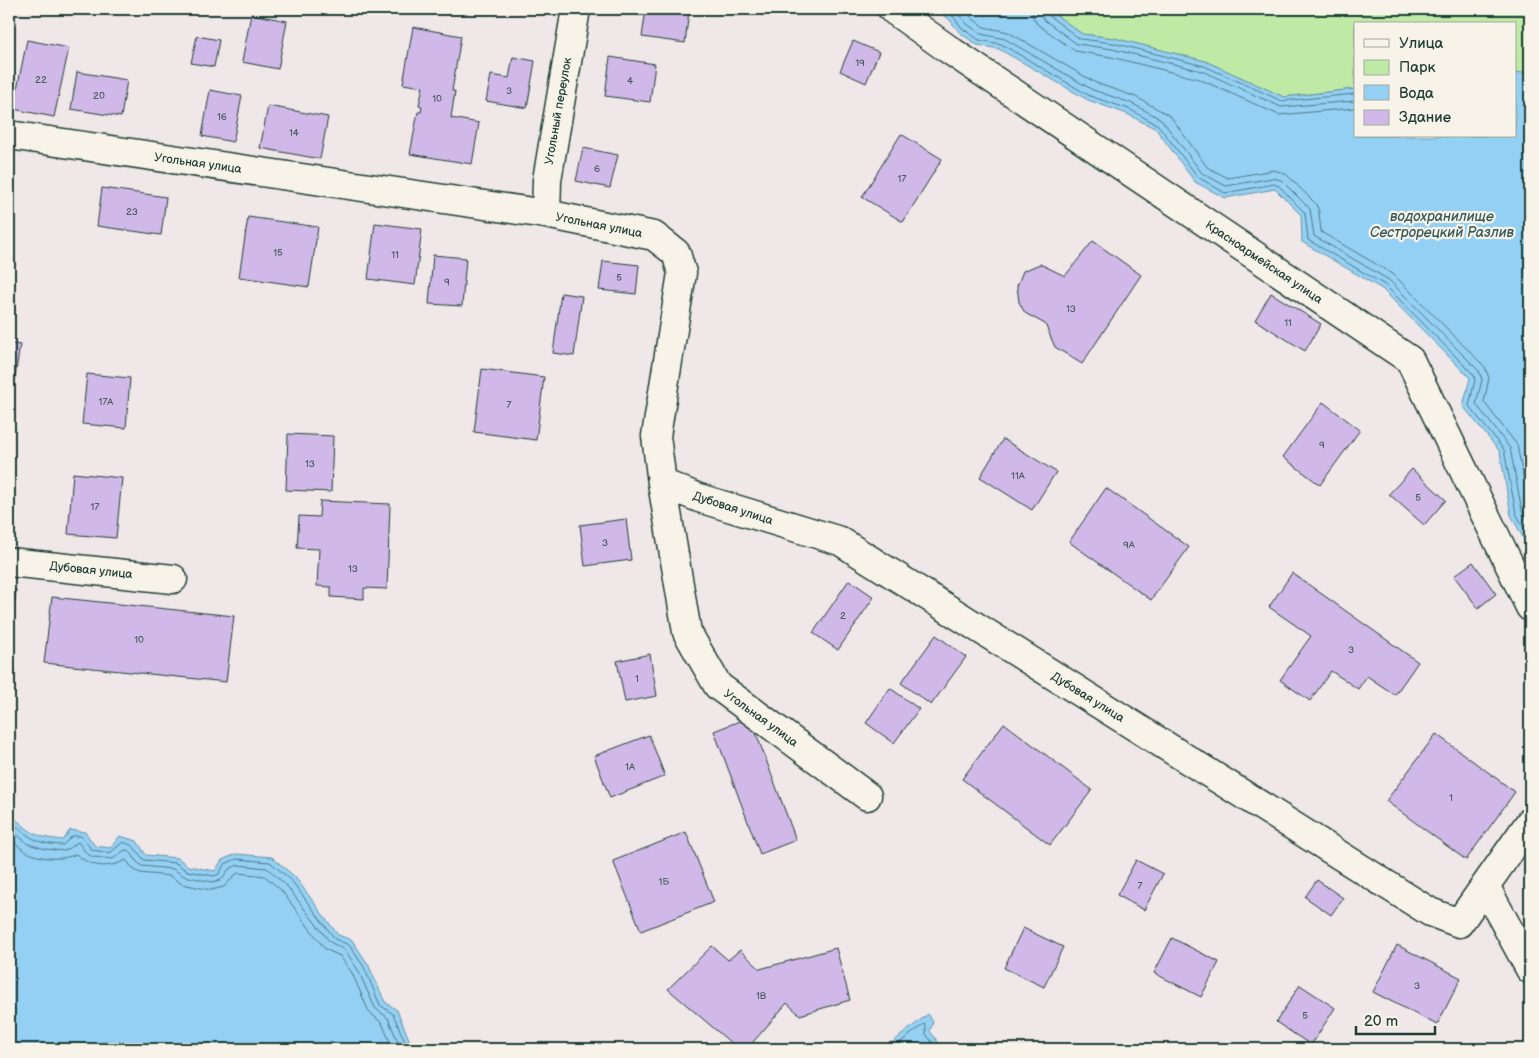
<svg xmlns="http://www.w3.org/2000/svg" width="1539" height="1058" viewBox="0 0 1539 1058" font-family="'Balsamiq Sans',sans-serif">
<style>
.green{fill:#bfeaa6;stroke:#6f946d}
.water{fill:#94d0f4;stroke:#6595a7}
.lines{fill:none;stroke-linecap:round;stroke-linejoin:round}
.shore{stroke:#4e7881;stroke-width:1}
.building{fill:#d0b9e9;stroke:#1f3d34}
.minor-casing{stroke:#1f3d34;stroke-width:31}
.minor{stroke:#f7f3e8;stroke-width:28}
.labels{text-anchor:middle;stroke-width:4.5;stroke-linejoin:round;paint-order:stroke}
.number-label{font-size:10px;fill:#4b5c61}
.street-label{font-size:12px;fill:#1f3d34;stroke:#f7f3e8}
.water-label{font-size:14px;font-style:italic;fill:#365a5a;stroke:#f7f3e8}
</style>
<rect width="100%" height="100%" fill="#efe7e8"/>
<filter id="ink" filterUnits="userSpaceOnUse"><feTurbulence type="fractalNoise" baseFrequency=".02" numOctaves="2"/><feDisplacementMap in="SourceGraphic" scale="10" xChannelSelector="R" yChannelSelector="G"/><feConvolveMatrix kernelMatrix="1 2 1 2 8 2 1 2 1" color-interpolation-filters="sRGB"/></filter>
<g filter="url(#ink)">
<path class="green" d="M1048,9H1530V72L1515,73V24H1355V89L1284,97L1205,61L1114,38L1082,34Z"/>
<path class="water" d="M934,9H1048L1082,34L1114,38L1205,61L1284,97L1355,89V136H1515V73L1530,72V551L1511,515L1500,452L1463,406L1470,378L1382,289L1302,242L1301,215L1275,189L1225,198L1195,182L1156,129L1127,114L1088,100L999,49L977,45L959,32L949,19Z
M9,815H11C32,833 34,837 63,840L70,830L85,832L95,846L110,848L120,836L137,841L146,855L178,858L188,866L215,871L222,860L236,854L272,857L295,877L338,935L352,940L368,964L385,1002L397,1010L413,1049H9Z
M928,1014L933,1022L930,1031L943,1049H884Z"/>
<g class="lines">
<path class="shore" d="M943,9L952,15L962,28L979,40L1001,44L1090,96L1129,109L1158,125L1198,177L1225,193L1274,184L1279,186L1305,213L1308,240L1385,285L1474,375L1475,380L1469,406L1504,450L1516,513L1530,540
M954,9L967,24L981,34L1005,39L1093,90L1131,103L1161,119L1202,173L1226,186L1273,178L1281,180L1310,209L1314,236L1389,280L1479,371L1482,380L1476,404L1510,448L1522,511L1530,527
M964,9L972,18L984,27L1008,32L1096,83L1136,97L1165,113L1171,117L1207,167L1228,178L1274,170L1286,174L1316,204L1319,212L1321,232L1393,274L1485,367L1489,378L1484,402L1517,445L1530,512
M1032,9L1033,17L1037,24L1075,51L1111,57L1199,79L1279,115L1355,108
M1039,9L1043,19L1077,44L1112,49L1202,71L1281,107L1355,101
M1046,9L1048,15L1080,39L1113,43L1204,66L1282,101L1355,94
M9,820C30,837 34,844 63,845L72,836H81L92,850L110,853L123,842L133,846L144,860L176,863L187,871L214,876L219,874L225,864L236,859L270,862L291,880L335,939L349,945L364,967L380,1005L393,1014L408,1049
M9,828L28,844L45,849L65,851L78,842L87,854L93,857L113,859L125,850L130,851L137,862L142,866L173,869L184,876L212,882L221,880L229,869L238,865L267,868L286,885L330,942L345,950L358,970L375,1008L388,1018L401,1049
M9,838C14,842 19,847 25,851C39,859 62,861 76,854C92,868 108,869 126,860L133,869L140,873L170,876L182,884L211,890L224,887L235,875L238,873L265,876L281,890L325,949L340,956L352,973L369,1012L382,1023L393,1049
M892,1049L924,1024L926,1026V1034L937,1049"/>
</g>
<path class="building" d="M646,9H674L689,11L685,43L642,37Z
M251,14L287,21L278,69L242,62Z
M413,27L461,36L452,91H455L451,118L479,123L472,164L410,154L418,112H421L422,106L419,105L423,87L403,84Z
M197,36L219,40L214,67L191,63Z
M27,40L69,48L54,117L13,109Z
M853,41L879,52L866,83L840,71Z
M513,57L535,61L527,108L486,101L491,75L509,78Z
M610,57L655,64L650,102L605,96Z
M77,72L127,80L121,117L71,109Z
M210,90L242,96L233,142L202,136Z
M268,106L328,117L320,159L260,148Z
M901,134L942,159L903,222L862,197Z
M583,148L618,155L610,188L576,181Z
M102,188L166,197L161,235L97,226Z
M248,217L318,227L309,287L239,277Z
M375,223L422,229L415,285L368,279Z
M1093,241L1141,275L1082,364L1055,347L1045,324L1025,313L1019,302L1017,286L1023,271L1040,264L1065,276Z
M433,255L466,258L462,306L429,304Z
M603,261L639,265L636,294L599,290Z
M561,293L582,296L574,356L553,353Z
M1271,293L1321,324L1305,351L1255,320Z
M9,343L20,345L14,384L9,383Z
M482,369L544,377L536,440L474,432Z
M87,374L130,378L126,428L82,424Z
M1323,402L1360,430L1320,485L1283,457Z
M288,434L333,436L331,492L286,490Z
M1003,439L1056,472L1032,510L980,477Z
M1412,469L1446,500L1424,525L1389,494Z
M73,473L122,478L116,538L68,534Z
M1106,488L1189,547L1151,600L1069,542Z
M320,501L390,504L387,589L364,588V599L331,597V587L317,586L319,549L297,548L299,516L319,517Z
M626,519L631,560L585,566L580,525Z
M1473,562L1496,594L1478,608L1454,576Z
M1292,573L1418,662L1395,695L1367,676L1358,689L1331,671L1310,701L1280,680L1311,636L1269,607Z
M849,580L874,597L838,650L813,633Z
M9,589L16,590L12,628H9Z
M52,597L234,616L226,682L44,663Z
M936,635L966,657L931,705L901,683Z
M650,654L657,696L625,702L617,661Z
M890,688L919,709L894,743L866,723Z
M750,717L796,840L760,854L714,731Z
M1004,723L1092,790L1050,845L962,779Z
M1436,734L1515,792L1466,860L1386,801Z
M649,735L665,776L610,798L594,756Z
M686,832L714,902L641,931L613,861Z
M1136,860L1163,874L1144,910L1117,895Z
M1317,880L1343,898L1331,915L1305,897Z
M1023,928L1063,947L1044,987L1004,968Z
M1172,938L1219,962L1201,997L1154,973Z
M1397,945L1461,978L1437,1025L1373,992Z
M712,946L728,960L740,950L760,969L836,948L850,1000L800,1015L787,1003L747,1049H738L668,989Z
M1300,985L1335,1008L1311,1045L1276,1022Z"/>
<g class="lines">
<defs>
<path id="minor" d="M892,9L948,49L1410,360L1530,607
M9,135L546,214L654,236L676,253L682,273L656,436L662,483L687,632L718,686L867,796
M546,214L547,180L576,9
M662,483L699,498L840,541L1430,912L1459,923L1485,886
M9,562L173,579
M1530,822L1485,886L1530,969"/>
</defs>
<use href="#minor" class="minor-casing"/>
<use href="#minor" class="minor"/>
</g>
</g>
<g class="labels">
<g class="number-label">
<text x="860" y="66">19</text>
<text x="41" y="83">22</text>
<text x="630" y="84">4</text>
<text x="509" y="94">3</text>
<text x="99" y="99">20</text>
<text x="437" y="102">10</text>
<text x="222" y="120">16</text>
<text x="294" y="136">14</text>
<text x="597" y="172">6</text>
<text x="902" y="182">17</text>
<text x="132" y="215">23</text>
<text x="278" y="256">15</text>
<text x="395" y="258">11</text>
<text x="619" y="281">5</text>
<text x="447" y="285">9</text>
<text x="1071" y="312">13</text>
<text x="1288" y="326">11</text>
<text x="106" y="405">17А</text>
<text x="509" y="408">7</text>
<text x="1322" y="448">9</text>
<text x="310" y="467">13</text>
<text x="1018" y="479">11А</text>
<text x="1418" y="501">5</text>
<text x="95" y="510">17</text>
<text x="605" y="546">3</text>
<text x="1129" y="548">9А</text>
<text x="353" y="572">13</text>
<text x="843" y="619">2</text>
<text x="139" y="643">10</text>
<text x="1351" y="653">3</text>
<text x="637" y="682">1</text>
<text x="630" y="770">1А</text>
<text x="1451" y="801">1</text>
<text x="664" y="885">1Б</text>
<text x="1140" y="889">7</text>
<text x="1417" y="989">3</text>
<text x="761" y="999">1В</text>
<text x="1305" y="1019">5</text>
</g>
<g class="street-label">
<text transform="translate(558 111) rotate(-80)" y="4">Угольный переулок</text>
<text transform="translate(198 163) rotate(8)" y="4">Угольная улица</text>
<text transform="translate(599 225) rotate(11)" y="4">Угольная улица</text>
<text transform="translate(1264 262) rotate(34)" y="4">Красноармейская улица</text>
<text transform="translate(733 508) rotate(18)" y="4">Дубовая улица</text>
<text transform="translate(91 570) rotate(6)" y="4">Дубовая улица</text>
<text transform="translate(1088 697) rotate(32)" y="4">Дубовая улица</text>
<text transform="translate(761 718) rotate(36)" y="4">Угольная улица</text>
</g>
<g class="water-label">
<text x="1442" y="221">водохранилище<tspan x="1442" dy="16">Сестрорецкий Разлив</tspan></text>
</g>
</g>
<rect width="1539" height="1058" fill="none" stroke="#f7f3e8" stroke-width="30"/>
<rect x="15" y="15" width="1509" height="1028" fill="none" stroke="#1f3d34" stroke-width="2" filter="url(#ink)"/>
<rect x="1354" y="22" width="162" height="115" fill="#f7f3e8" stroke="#a1aaa0"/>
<rect x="1364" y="39" width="25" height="8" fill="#f7f3e8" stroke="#a1aaa0"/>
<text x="1399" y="48" font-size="15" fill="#1f3d34">Улица</text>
<rect x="1364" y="60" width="25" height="15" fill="#bfeaa6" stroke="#a1aaa0"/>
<text x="1399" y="72" font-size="15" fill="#1f3d34">Парк</text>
<rect x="1364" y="85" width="25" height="15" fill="#94d0f4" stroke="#a1aaa0"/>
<text x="1399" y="98" font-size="15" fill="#1f3d34">Вода</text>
<rect x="1364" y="110" width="25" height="15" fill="#d0b9e9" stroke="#a1aaa0"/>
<text x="1399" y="122" font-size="15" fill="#1f3d34">Здание</text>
<path d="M1356 1026v8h79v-8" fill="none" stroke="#1f3d34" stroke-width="2.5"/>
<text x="1364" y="1026" font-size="15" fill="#1f3d34" stroke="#f7f3e8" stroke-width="4" paint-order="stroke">20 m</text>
</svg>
